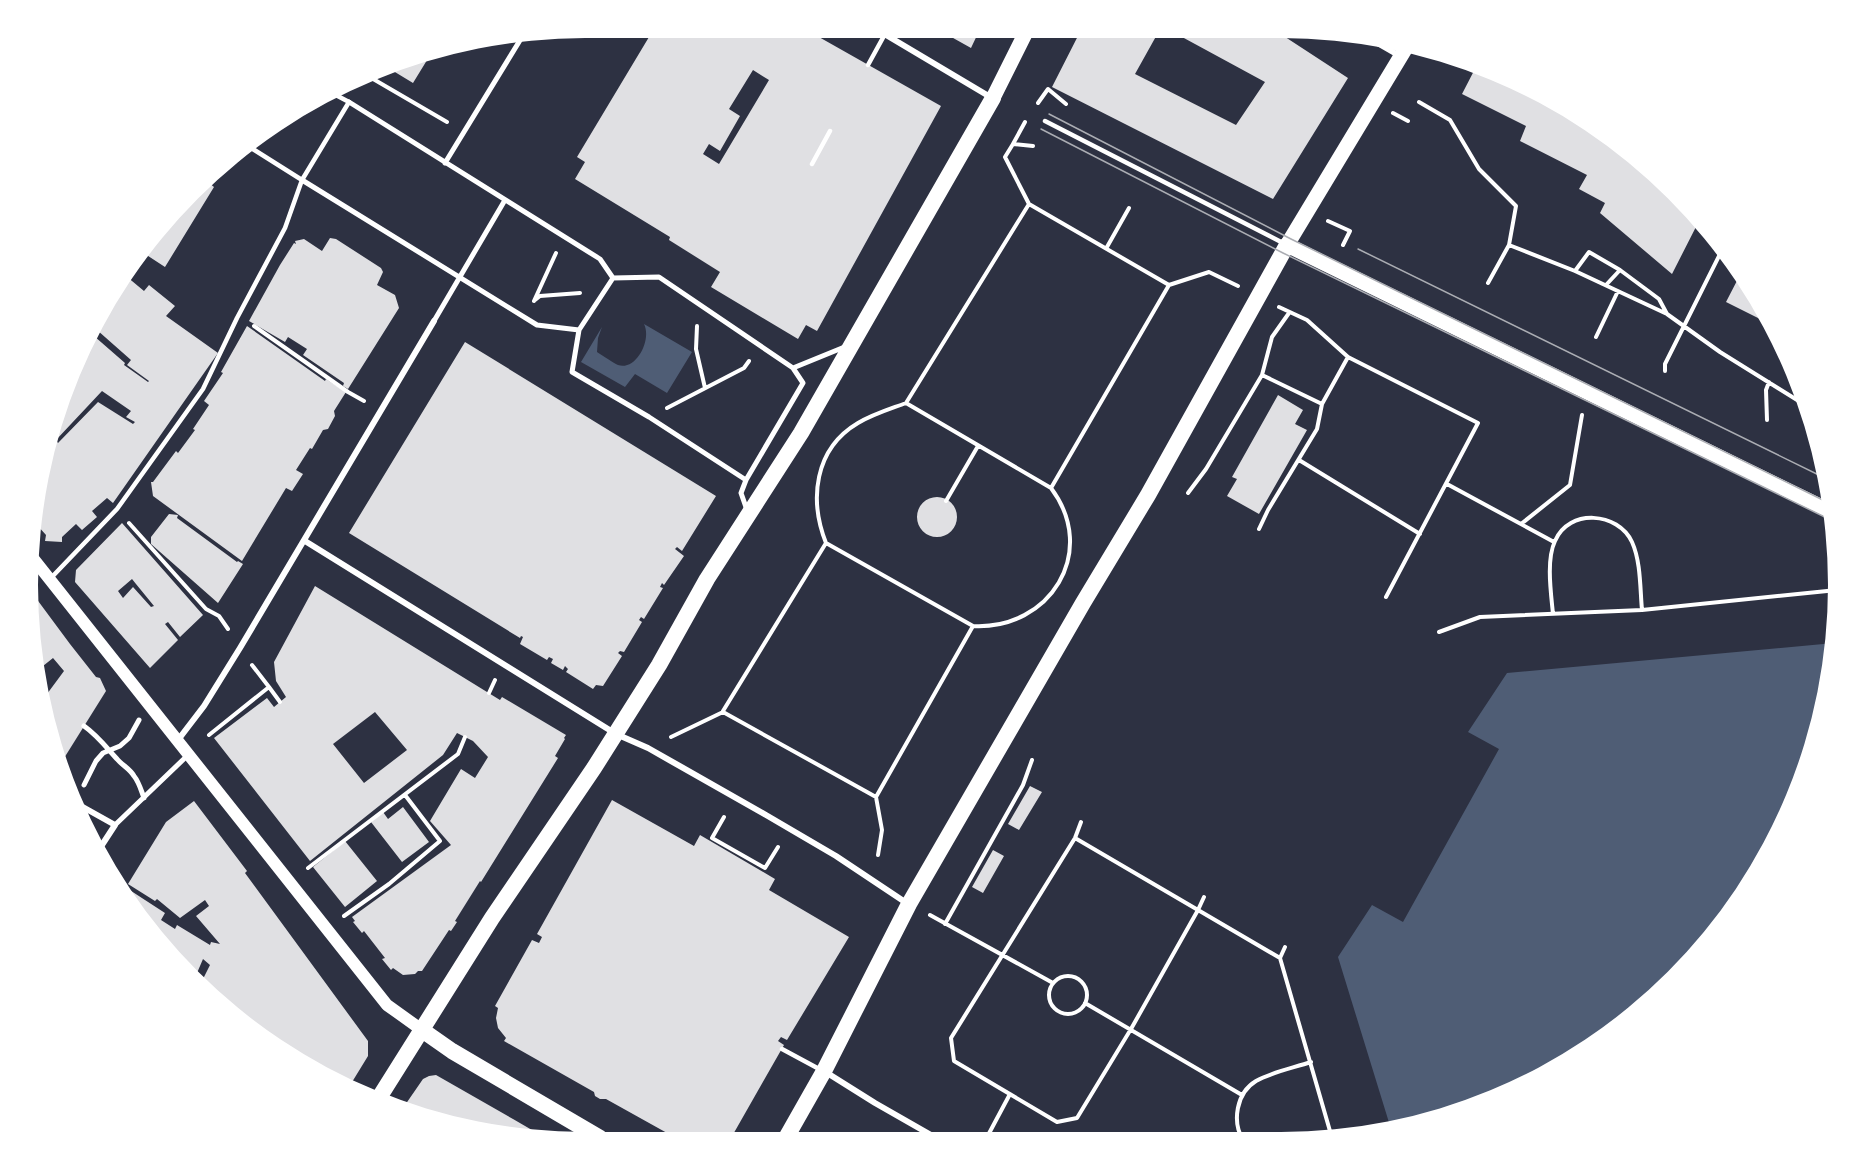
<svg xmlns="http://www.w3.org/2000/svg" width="1866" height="1169" viewBox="0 0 1866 1169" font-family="Spectral,serif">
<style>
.water{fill:#4f5d75}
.building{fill:#e0e0e3;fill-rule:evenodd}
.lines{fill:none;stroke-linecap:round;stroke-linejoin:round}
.path{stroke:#fff;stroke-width:4}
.service{stroke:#fff;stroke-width:4.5}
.pedestrian{stroke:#fff;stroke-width:5}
.minor{stroke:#fff;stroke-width:6}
.secondary{stroke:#fff;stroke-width:12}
.primary{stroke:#fff;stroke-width:15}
.trunk{stroke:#fff;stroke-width:16}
.tram{stroke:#abadb3;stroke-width:1.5}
</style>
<rect width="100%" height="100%" fill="#2d3142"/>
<path class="water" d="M644,324L692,352L667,393L635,374L625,387L581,362L602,327L598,338L597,352C602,355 615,364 618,365C636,371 652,340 644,324Z
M1834,643L1820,729L1781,831L1724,924L1621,1027L1528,1084L1426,1123L1391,1129L1338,957L1372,905L1403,922L1499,749L1468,732L1507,673Z"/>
<path class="building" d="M655,27L803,28L941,106L817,331L806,325L798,339L711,287L720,272L669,240L670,237L575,179L585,162L577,157ZM753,70L769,80L719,164L703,154L709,144L720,151L740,116L729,109Z
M937,29H980L971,48Z
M1081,30L1159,31L1135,74L1236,125L1265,82L1171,31H1276L1348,78L1273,199L1052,87Z
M432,52L413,83L385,66L406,56Z
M1477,65L1495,69L1621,142L1701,217L1672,274L1600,213L1605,203L1579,189L1587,175L1520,141L1526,126L1462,94Z
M209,183L214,187L165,267L142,252V245Z
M330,238L336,239L381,268L383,272L377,285L395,295L399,308L348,389L343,386L344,383L303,355L307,349L288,337L285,342L249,321L280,265L294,243L296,244L295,241L304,239L322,251Z
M1741,273L1764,306L1774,326L1726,302Z
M126,276L144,291L149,285L175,306L166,316L218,353L113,503L107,498L92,511L97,517L82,530L76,524L62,537V542L45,541L46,535L37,525L57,405L94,336L125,363L124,365L148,382L149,381L127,365L131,360L97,330ZM102,391L131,411L126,417L135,422L133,424L98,402L58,443L56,440Z
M247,326L325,381L326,379L346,392L334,411L335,416L328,429L323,430L312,449L310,448L296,470L303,474L292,491L286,488L242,561L153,496L151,482H153L176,451L178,453L195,430L193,429L209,405L204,401L223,373L221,372Z
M465,342L716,496L682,551L677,547L675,549L684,556L664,585L662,583L660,587L663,588L644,619L641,617L639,620L642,622L624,652L620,651L618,653L622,656L603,686L596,685L593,689L566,672L568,669L565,666L563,670L551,663L553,659L549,657L547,660L520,644L523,637L521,636L520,638L349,533Z
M1278,395L1303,410L1295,424L1307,430L1259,514L1227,496L1237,479L1232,477Z
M917 517a20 20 0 1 1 40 0a20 20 0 1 1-40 0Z
M169,514L178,515L177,518L237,562L238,561L243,564L218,603L151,544V537Z
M122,523L203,615L180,637L168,622L165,624L178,640L150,668L75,582L76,570ZM132,579L136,584L154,606L151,607L133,587L123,598L118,591Z
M27,586L70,644L96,677L100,678L106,691L61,763L46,729L42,696L47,694L64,671L53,658L38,670Z
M315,586L500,700L502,697L566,735L564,738L565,739L555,756L558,758L481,882L480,881L455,921L457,922L451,931L449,930L422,971H418L415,974L403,975L393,968L391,970L382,959L385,958L364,931L362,933L353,922L355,921L352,917L451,845L430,821L461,769L475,778L488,757L473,741L457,733L443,755L310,861L214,738L267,698L274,707L286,697L276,681L274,662ZM375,712L407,750L364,783L333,744Z
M1030,786L1042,792L1019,830L1008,824Z
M612,800L694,846L700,835L775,879L769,890L849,937L787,1040L781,1037L778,1041L784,1045L731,1138H676L606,1099H600L595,1096L594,1092L504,1041L506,1038L498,1028L496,1018L498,1008L495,1006L532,940L539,943L542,937L537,934Z
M194,801L247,871L245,873L368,1041V1056L349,1087L245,1027L202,981L210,965L203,959L197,973L192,971L121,895L125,887L165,913L161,920L175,929L177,925L210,945L211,942L220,944L196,916L209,906L205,900L180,918L157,899L155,901L128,884L166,822Z
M403,807L429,842L402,862L371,822L383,812L388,819Z
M345,841L377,881L345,907L313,867Z
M993,850L1004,856L983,893L972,887Z
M436,1075L513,1119L544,1137H512L403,1108L423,1079L429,1076Z"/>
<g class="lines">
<path class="path" d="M368,76L447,122
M1419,102L1450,120L1479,169L1516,206L1509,245L1488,283
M1038,103L1048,89L1066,104
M1393,113L1408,121
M1025,122L1013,144L1033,146
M1013,144L1005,157L1029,204L1169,285L1209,272L1238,286
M1328,221L1350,231L1343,245
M1509,245L1575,271L1667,314L1720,352L1810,408
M1107,247L1129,208
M1620,270L1659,299L1667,314
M1575,271L1589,252L1620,270L1606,285
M535,300L540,296L580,293
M534,301L556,253
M1279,307L1307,320L1348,357
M254,326L348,392L364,401
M697,326L696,349L705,388
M1596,337L1618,291
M1665,371V364L1723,248
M1262,375L1322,404
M906,403L1051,488C1099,552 1050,630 973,626L826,543C809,500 814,449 858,423C873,414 890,409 906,403L1029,204
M667,408L744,368L749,361
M1767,420L1766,390L1769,382
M1299,460L1420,534
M1447,484L1554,542
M1051,488L1169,285
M1188,493L1206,469L1262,375L1272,337L1289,313
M946,501L978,446
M129,523L206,609L219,616L228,629
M1521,524L1570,485L1582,415
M1259,529L1268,510L1317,429L1322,404L1348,357L1478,423L1386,597
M1553,614C1551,593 1546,560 1555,541C1569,508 1618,512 1632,542C1641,562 1640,589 1642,610
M1439,632L1480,617L1642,610L1837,590
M252,665L269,687
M489,693L495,680
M723,711L826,543
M209,735L269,687L280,702
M671,737L723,712L876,797L882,830L878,855
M876,797L973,626
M724,817L712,838L765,868L778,847
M1081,822L1075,838L951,1038L954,1061L1057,1122L1077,1118L1131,1029L1198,910L1280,958
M1075,838L1198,910L1204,897
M308,868L458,754L465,737
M930,915L1053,983
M344,916L389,884L440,841L405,795
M945,924L1023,785L1032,760
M1285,947L1280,958L1332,1138
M1049 995a19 19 0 1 1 38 0a19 19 0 1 1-38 0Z
M1085,1003L1242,1095
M986,1139L1010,1094
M1243,1140C1232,1122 1236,1093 1256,1081C1272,1072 1293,1068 1311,1062"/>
<path class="service" d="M868,65L885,34
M1045,121L1285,244
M248,146L302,180
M812,164L830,131
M50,579L117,509L203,389L237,318L285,228L302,180L349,102L332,93
M782,1049L821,1070"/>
<path class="pedestrian" d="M349,102L600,259L613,278
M445,163L522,37
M302,180L537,325L579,330
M659,277L793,368L803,383L746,480L649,417L572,372L579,330L613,278Z
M434,321L505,200
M793,368L847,346
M746,480L741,493L747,510
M84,726C97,735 107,748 117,759C122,765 130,769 134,776C139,782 141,790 144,798
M84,785L96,761L103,753L120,746L129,738L139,720
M115,825L188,755"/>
<path class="minor" d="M876,29L992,98
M1360,33L1400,56
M305,541L616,734L648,748L766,815L836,856L908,904
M178,740L204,706L240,648L434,321
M81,806L115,825L100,848
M824,1071L875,1103L938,1139"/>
<path class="secondary" d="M32,557L387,1005L422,1030"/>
<path class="primary" d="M1407,46L1287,245L1834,513
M993,98L1027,30"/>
<path class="trunk" d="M422,1030L452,1051L600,1138
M377,1101L492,918L594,768L659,665L707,579L801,433L993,98
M786,1138L824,1071L909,904L1083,603L1148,495L1287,245"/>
<path class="tram" d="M1049,114L1291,239L1833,505
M1041,129L1283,253L1835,522
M1358,249L1827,479"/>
</g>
<path d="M0 0H1866V1169H0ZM585 38H1281A547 547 0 0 1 1828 585V585A547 547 0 0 1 1281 1132H585A547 547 0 0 1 38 585V585A547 547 0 0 1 585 38Z" fill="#fff" fill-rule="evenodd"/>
</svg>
